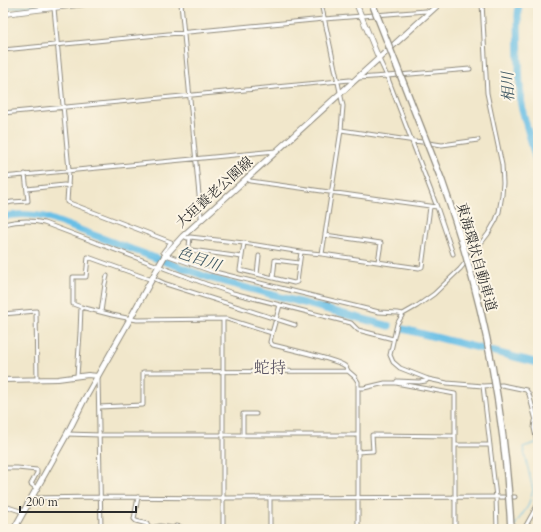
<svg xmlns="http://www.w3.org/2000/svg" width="541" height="532" viewBox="0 0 541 532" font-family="Cardo,'Noto Serif JP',serif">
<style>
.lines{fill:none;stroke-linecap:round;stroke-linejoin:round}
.stream{stroke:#69bfe6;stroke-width:1}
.river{stroke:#69bfe6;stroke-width:7}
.minor-casing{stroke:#8e897b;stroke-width:5}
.tertiary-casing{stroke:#8e897b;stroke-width:6}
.secondary-casing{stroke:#8e897b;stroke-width:6}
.primary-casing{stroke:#8e897b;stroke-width:7}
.minor{stroke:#fff;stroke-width:3}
.tertiary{stroke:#fff;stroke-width:4}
.secondary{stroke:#fff;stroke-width:4.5}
.primary{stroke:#fff;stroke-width:5}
.motorway-bridge-casing{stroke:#8e897b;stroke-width:8;stroke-linecap:butt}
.motorway-bridge{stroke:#fff;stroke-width:5.5}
.labels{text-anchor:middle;stroke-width:4;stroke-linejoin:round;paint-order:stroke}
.street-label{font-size:14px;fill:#2b2b2b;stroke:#fcf5e5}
.water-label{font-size:15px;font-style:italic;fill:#3e5763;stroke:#fcf5e5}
.quarter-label{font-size:16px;fill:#5d5766;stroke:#fcf5e5}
</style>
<rect width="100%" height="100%" fill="#fcf5e5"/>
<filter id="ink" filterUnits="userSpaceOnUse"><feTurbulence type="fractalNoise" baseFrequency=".025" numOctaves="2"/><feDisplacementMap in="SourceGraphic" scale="8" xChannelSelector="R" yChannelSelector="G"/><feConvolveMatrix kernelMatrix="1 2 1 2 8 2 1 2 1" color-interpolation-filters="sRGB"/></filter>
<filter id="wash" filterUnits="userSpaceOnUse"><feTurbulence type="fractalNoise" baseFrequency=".012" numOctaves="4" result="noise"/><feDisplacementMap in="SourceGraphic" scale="16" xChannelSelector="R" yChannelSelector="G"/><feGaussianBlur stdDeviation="0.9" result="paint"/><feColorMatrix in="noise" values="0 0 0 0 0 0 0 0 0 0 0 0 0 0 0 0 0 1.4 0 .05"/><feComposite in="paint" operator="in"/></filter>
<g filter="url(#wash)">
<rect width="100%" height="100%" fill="#f1e7cb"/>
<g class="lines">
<path class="stream" d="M3,9L50,3
M513,528L528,506L533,490L523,447L536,443"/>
<path class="river" d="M519,3L518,16L519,66L521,105L538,168
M3,217C17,213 31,214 45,217L177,266L210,278L389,326
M403,329L538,363"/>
</g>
</g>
<g filter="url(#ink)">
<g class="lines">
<defs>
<path id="minor" d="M181,3L201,216L202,219
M321,3L343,106L341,130L322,254
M482,3L487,93L502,165L503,183L502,195L499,212L496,220L488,234L474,252L460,269L434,294L417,306L403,314L397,324L390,355L393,362L400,368L428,379L447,383L483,386L502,385L526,390L529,394L538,428
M54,8L69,170L67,202L171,242L163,252L166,255L211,271L379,312L398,313L403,314
M3,50L324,19L426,11L430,12
M379,59L387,76L437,207L453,254
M358,78L387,76L470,69
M3,113L350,80L353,82
M341,130L442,145L478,140
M3,177L276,151
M247,178L250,181L437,207
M4,187L5,203
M27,189L64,185L69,186
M3,204L12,202L28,201L25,174
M3,224C16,221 31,220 44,223L206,284L233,293L351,323L358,330L393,339
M325,235L381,243L378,262
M183,236L187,238L190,237L244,243L301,252L322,254L419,268L422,267L430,207
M190,237L189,247L191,250L242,257
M244,243L240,270L294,283L297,282L301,252
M257,274L259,256
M153,278L166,284L295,325
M273,278L275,260L299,263
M81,307L112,315L137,320L223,319V529
M101,312L105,284L107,276
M3,314L36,311L37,380
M223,319H227L272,333L270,342L273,345C285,348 339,360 345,366C347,367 347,369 348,371
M272,333L280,305
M77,376L80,333L81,307L73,304V277H86L88,257L152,280
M98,377L101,529
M396,383L397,381L419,382L426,381L428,379
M483,386L496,497L497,529
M358,388H364L385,383H396L455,394V529
M99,407L143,405V372L348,371L355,377L358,382V529
M535,421L534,428L538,447
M67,434L100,435H357
M243,435V414H256
M455,445H490
M357,452L373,451L372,435L455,436
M3,468H17L37,470V473L31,484L36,488
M138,497L134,519L136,521L147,524L148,527L154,529
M31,498L100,497L223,498L515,497
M3,507H8L23,512
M154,529L155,527L160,526L174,528L176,526L181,527
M270,529V498
M524,529L538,504"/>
<path id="tertiary" d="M3,380L58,379L88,375L98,376"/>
<path id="secondary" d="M356,3L379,59
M3,14L93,3"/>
<path id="primary" d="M14,529L67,434L83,402L130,319L160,264L164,257L183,236L440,3"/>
</defs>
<use href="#minor" class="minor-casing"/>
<use href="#tertiary" class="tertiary-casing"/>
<use href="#secondary" class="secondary-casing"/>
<use href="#primary" class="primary-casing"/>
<use href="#minor" class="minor"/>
<use href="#tertiary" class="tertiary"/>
<use href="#secondary" class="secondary"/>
<use href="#primary" class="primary"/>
<defs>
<path id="motorway-bridge" d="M372,3L442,181C463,241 481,303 492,366C502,420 508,474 511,529"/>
</defs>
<use href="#motorway-bridge" class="motorway-bridge-casing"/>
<use href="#motorway-bridge" class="motorway-bridge"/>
</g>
</g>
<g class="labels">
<g class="street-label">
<text transform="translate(214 192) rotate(-42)" y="5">大垣養老公園線</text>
<text transform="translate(477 257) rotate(74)" y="5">東海環状自動車道</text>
</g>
<g class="water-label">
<text transform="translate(508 87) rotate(-92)" y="5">相川</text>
<text transform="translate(199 259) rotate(19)" y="5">色目川</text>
</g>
<g class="quarter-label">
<text x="270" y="373">蛇持</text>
</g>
</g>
<rect width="541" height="532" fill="none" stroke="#fcf5e5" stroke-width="16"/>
<path d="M20 506v6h116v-6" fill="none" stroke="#2b2b2b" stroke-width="2"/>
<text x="26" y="506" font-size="12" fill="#2b2b2b" stroke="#fcf5e5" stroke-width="3" paint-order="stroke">200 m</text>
</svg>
